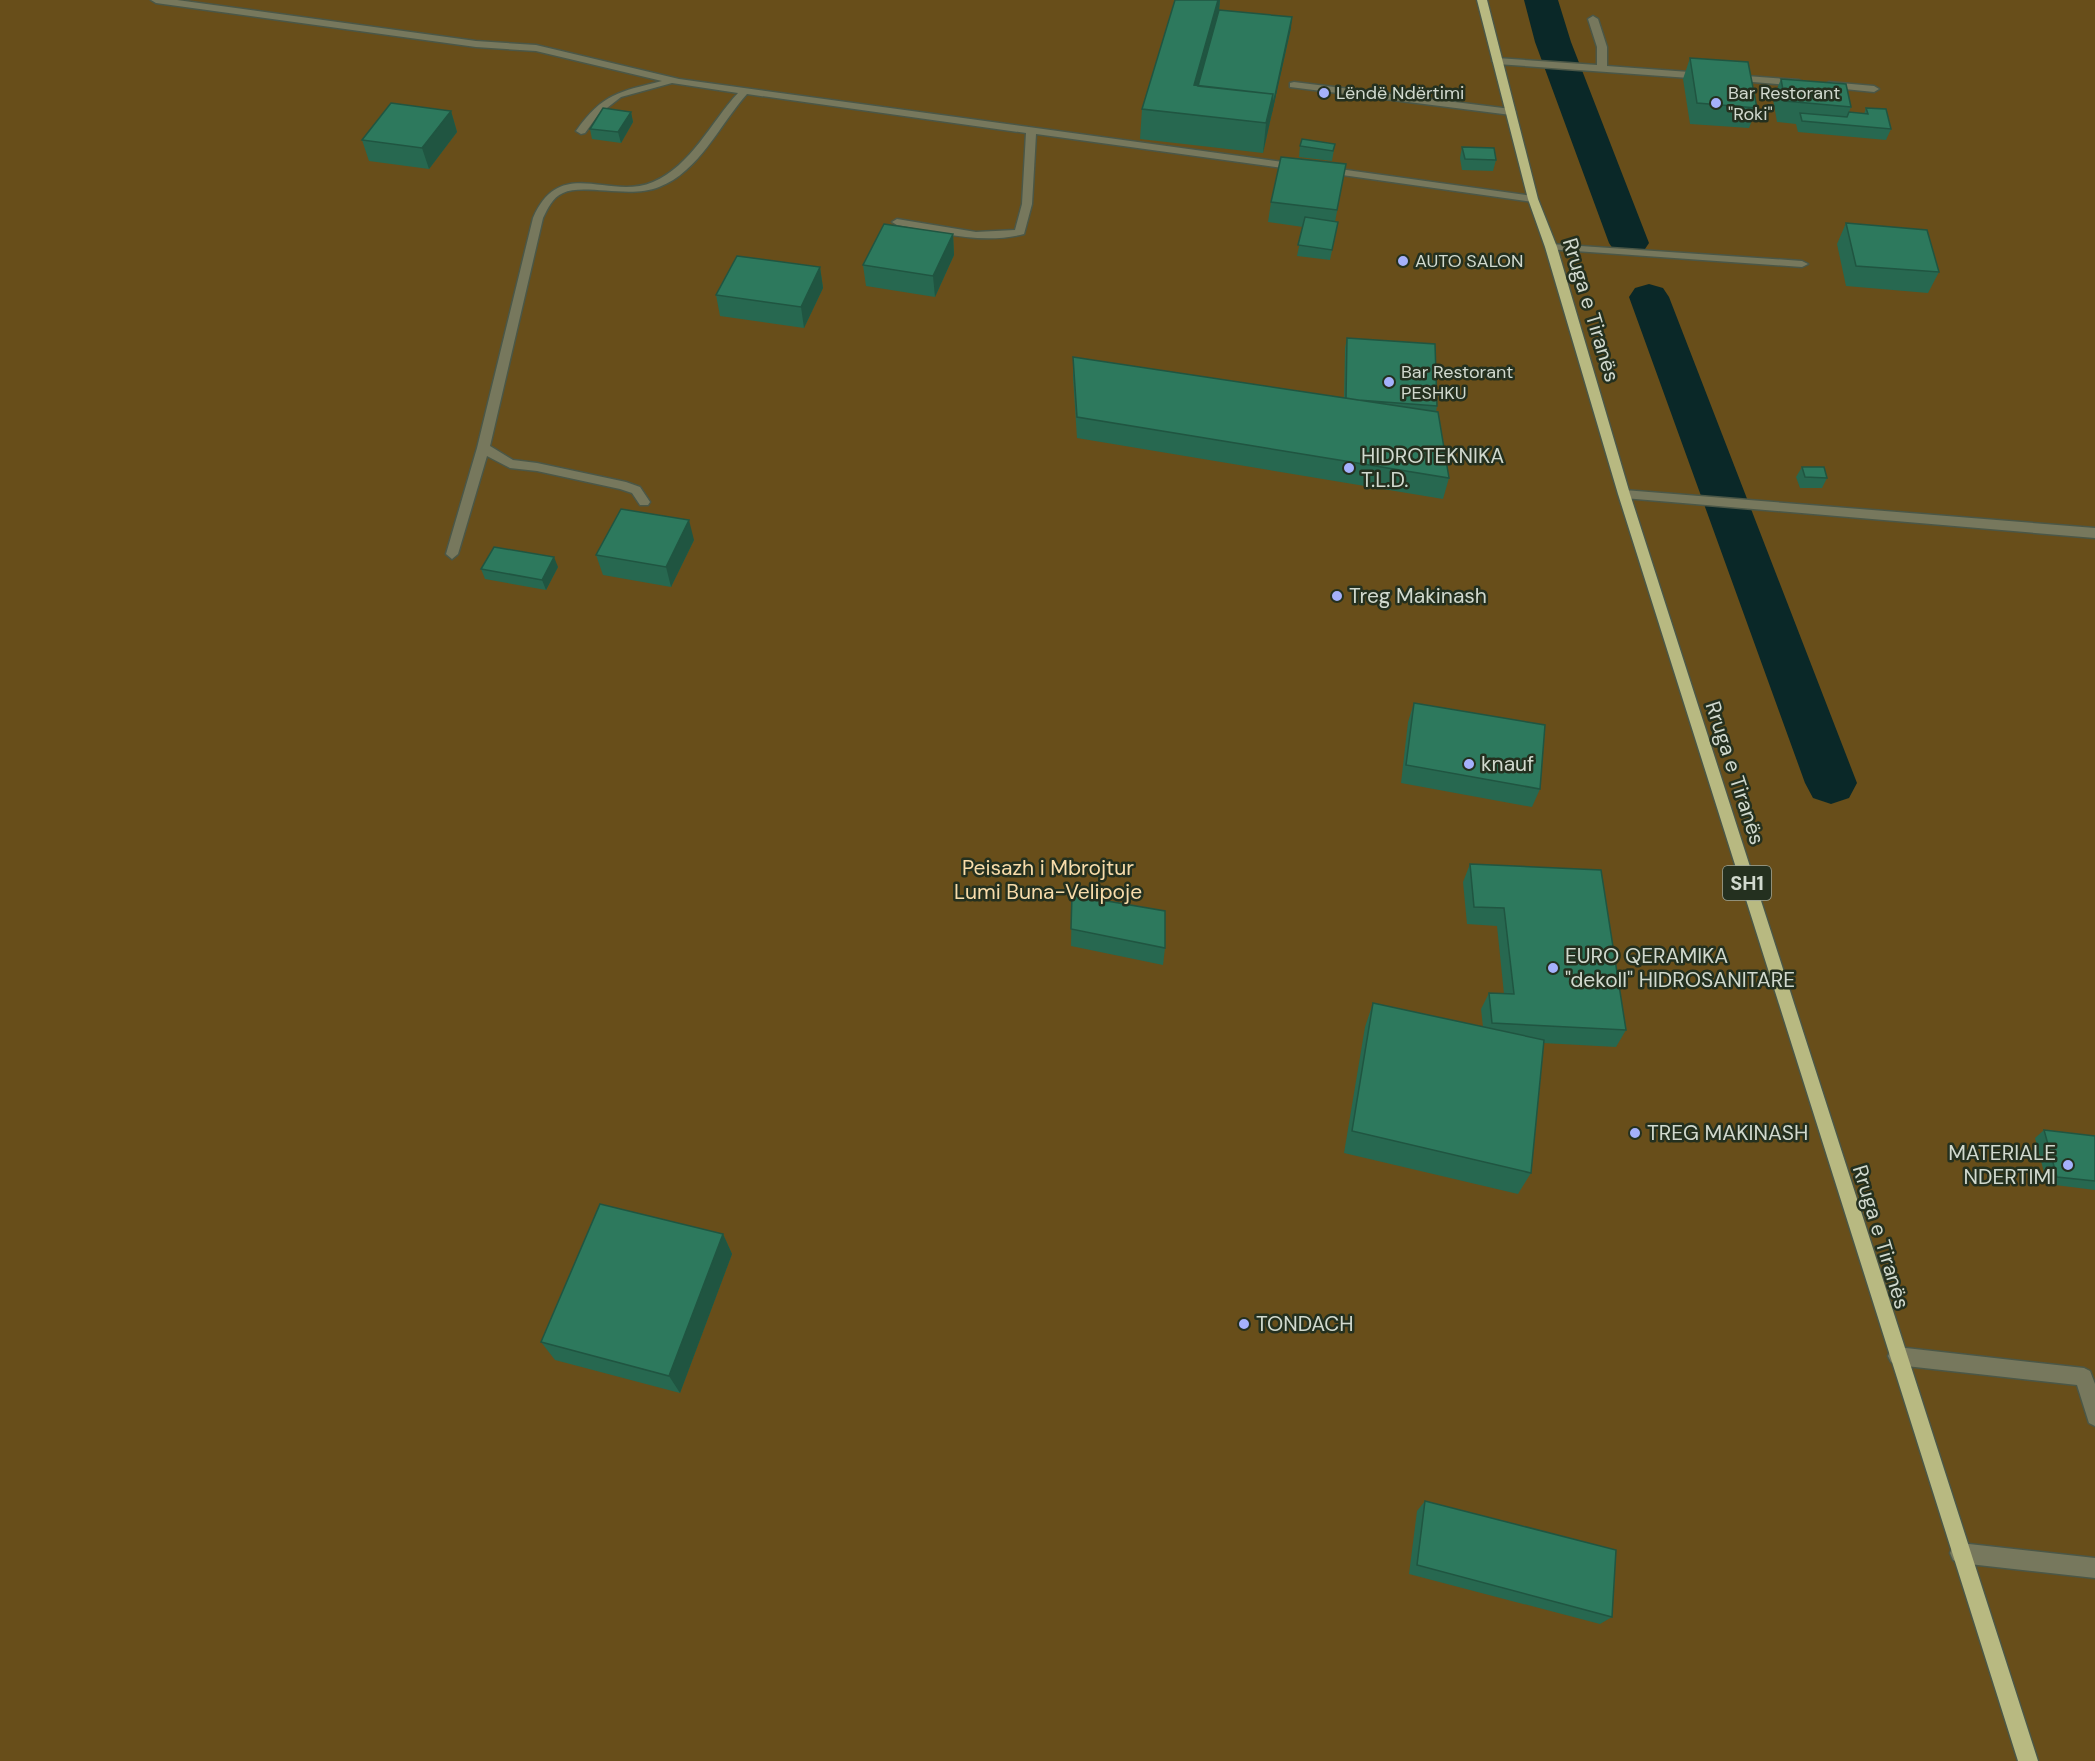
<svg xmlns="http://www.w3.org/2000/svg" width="2095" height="1761" viewBox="0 0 2095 1761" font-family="'DM Sans',sans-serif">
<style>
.green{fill:#684e1a}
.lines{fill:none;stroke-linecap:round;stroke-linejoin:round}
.canal{fill:#0a2828;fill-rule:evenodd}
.minor-casing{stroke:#4b5747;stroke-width:3}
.major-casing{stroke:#4b5747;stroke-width:3}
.minor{fill:#77785d;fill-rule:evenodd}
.major{fill:#b8b981;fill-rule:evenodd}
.wall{fill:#276850}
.shaded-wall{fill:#205541}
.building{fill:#2d795d;stroke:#205541;stroke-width:1.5}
.poi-dot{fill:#a5b1fc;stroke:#24301f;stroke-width:2}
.labels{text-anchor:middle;stroke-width:5;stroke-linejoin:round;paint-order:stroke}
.far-poi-label{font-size:18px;fill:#d1d9ce;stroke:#24301f;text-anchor:start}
.shield{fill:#24301f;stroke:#9da69a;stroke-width:1.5}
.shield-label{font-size:20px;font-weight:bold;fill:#d1d9ce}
.street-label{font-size:21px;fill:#d1d9ce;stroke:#24301f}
.poi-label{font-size:21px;fill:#d1d9ce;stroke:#24301f;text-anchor:start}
.park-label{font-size:21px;fill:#f8dcaa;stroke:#24301f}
</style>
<rect width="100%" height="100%" fill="#2e3a29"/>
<path class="green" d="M0,0H2095V1761H0Z"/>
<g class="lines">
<path class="canal" d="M1524,0H1558L1571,42L1649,243L1643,252L1629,255L1615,252L1609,243L1535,42Z
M1649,284L1663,288L1669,297L1857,783L1849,798L1831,804L1813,798L1805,783L1629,297L1635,288Z"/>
<defs>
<path id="minor" d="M151,0H177L476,41L536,45L679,79L1298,164L1303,167L1298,170L1036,134L1032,204L1024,234C981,245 940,232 897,225L892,222L897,219L976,232L1015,230L1022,204L1026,133L747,94C720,124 699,172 659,187C630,199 583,183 563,193C552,198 548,208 543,218L490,446L513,460L537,463L626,482L640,487L650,502L648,505H640L632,493L620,489L537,471L510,468L487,456L458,554L452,559L446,554L477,448L533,218C560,155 608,201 653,182C691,166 711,122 738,93L672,83L621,97L598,115L585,133L581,134L576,131C603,93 619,92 662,81L536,51L476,47L156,3Z
M1593,16L1598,19L1607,47V66L1703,73L1708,76L1703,79L1497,64L1492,61L1497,58L1597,65V47L1588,19Z
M1733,75L1799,80L1804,83L1799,86L1729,80V76Z
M1294,82L1511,109L1516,112L1511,115L1290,87V83Z
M1829,82L1874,86L1879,89L1874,92L1825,87L1824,85Z
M1325,167L1533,196L1538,199L1533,202L1321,172V168Z
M1551,244L1802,261L1808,264L1802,267L1547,249L1545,247Z
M1624,490L2095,528V538L1624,498L1618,494Z
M1897,1347L2084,1368L2090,1371L2095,1384V1426L2089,1423L2077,1385L1897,1365L1891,1362L1888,1356L1891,1350Z
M1960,1543L2095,1558V1578L1960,1563L1953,1560L1950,1553L1953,1546Z"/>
<path id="major" d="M1477,0H1487L1538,199L1557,247L1630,494L2038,1761H2018L1618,494L1545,247L1528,199Z"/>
</defs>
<use href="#minor" class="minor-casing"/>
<use href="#major" class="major-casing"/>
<use href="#minor" class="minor"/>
<use href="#major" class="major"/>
</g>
<path class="wall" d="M1175,0H1220L1219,10L1291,28L1263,153L1140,139L1142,109Z
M1690,58L1757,108L1749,128L1690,124L1683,79Z
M1781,79L1851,107L1849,112L1864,114L1866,108L1891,129L1886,140L1798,132L1796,124L1777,122L1773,99Z
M451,111L457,132L429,169L369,161L362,140Z
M631,112L633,122L621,143L592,139L590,129Z
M1335,144L1332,161L1299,157L1300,146Z
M1462,147L1496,160L1493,171L1462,170L1460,158Z
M1342,185L1335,222H1338L1330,260L1297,256L1303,227L1268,222L1271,202Z
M1846,223L1939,272L1928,293L1846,286L1837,244Z
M953,234L954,255L935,297L866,286L863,265Z
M820,267L823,288L804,328L720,316L716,295Z
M1347,338L1437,406L1436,412L1449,478L1443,499L1077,438L1073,378V357L1344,398L1345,348Z
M1802,467L1827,478L1822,488H1800L1796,477Z
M694,540L671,587L603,575L596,555Z
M558,567L546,590L485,579L481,569Z
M1414,703L1540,789L1532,807L1401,783L1408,722Z
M1470,864L1626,1030L1616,1047L1543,1043L1531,1173L1518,1194L1344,1153L1365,1027L1373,1003L1483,1027L1481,1009L1489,993L1504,994L1497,926L1467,924L1463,882Z
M1072,895L1165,948L1163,965L1071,946Z
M2044,1130L2095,1136V1190L2047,1184L2035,1138Z
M723,1234L732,1254L680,1393L555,1360L541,1342Z
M1425,1501L1612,1617L1600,1624L1409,1574L1417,1511Z"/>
<path class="shaded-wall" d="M1218,0H1220L1218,20L1193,105L1192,116L1194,85Z
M1292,17L1291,28L1263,153L1266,123Z
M451,111L457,132L429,169L422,148Z
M631,112L633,122L621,143L618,132Z
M953,234L954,255L935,297L933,276Z
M820,267L823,288L804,328L801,307Z
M689,520L694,540L671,587L666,567Z
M554,557L558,567L546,590L542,580Z
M723,1234L732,1254L680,1393L669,1376Z"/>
<path class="building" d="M1175,0H1218L1194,85L1273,94L1266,123L1142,109Z
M1219,10L1292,17L1271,114L1273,94L1198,86Z
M1690,58L1748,62L1757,108L1697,103Z
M1781,79L1846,84L1851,107L1785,101Z
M391,103L451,111L422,148L362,140Z
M603,108L631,112L618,132L590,129Z
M1866,108L1886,109L1891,129L1802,121L1800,113L1847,117L1849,112L1868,114Z
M1302,139L1335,144L1333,151L1300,146Z
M1462,147L1494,148L1496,160L1465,159Z
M1281,157L1346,164L1337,210L1271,202Z
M1305,217L1338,222L1332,250L1298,245Z
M1846,223L1927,230L1939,272L1856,266Z
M884,224L953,234L933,276L863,265Z
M737,256L820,267L801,307L716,295Z
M1347,338L1435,344L1437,406L1358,400L1346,398Z
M1073,357L1438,412L1449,478L1077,417Z
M1802,467H1824L1827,478L1805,477Z
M621,509L689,520L666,567L596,555Z
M494,547L554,557L542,580L481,569Z
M1414,703L1545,725L1540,789L1406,765Z
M1470,864L1601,870L1626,1030L1492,1023L1489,993L1514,994L1504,908L1474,907Z
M1072,895L1165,911V948L1071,929Z
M1373,1003L1544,1040L1531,1173L1352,1131Z
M2044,1130L2095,1136V1181L2057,1177Z
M600,1204L723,1234L669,1376L541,1342Z
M1425,1501L1616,1550L1612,1617L1417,1565Z"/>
<g class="poi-dot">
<circle cx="1324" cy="93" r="6"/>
<circle cx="1716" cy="103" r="6"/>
<circle cx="1403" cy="261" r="6"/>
<circle cx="1389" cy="382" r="6"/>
<circle cx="1349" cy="468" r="6"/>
<circle cx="1337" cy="596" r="6"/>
<circle cx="1469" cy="764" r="6"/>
<circle cx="1553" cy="968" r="6"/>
<circle cx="1635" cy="1133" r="6"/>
<circle cx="2068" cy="1165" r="6"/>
<circle cx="1244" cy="1324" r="6"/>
</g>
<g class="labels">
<g class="far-poi-label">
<text x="1336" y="99">Lëndë Ndërtimi</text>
<text x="1728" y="99">Bar Restorant<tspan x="1728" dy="21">"Roki"</tspan></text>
<text x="1415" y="267">AUTO SALON</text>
<text x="1401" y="378">Bar Restorant<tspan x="1401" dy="21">PESHKU</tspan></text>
</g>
<rect class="shield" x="1723" y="866" width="48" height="34" rx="4.5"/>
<g class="shield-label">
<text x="1747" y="890">SH1</text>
</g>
<g class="street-label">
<text transform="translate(1591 310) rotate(73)" y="7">Rruga e Tiranës</text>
<text transform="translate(1735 773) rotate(72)" y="7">Rruga e Tiranës</text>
<text transform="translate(1881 1237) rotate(73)" y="7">Rruga e Tiranës</text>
</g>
<g class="poi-label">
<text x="1361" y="463">HIDROTEKNIKA<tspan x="1361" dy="24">T.L.D.</tspan></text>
<text x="1349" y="603">Treg Makinash</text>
<text x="1481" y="771">knauf</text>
<text x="1565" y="963">EURO QERAMIKA<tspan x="1565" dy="24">"dekoll" HIDROSANITARE</tspan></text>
<text x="1647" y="1140">TREG MAKINASH</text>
<text x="2056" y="1160" text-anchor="end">MATERIALE<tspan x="2056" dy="24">NDERTIMI</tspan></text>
<text x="1256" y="1331">TONDACH</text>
</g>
<g class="park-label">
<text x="1048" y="875">Peisazh i Mbrojtur<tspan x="1048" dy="24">Lumi Buna-Velipoje</tspan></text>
</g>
</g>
</svg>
